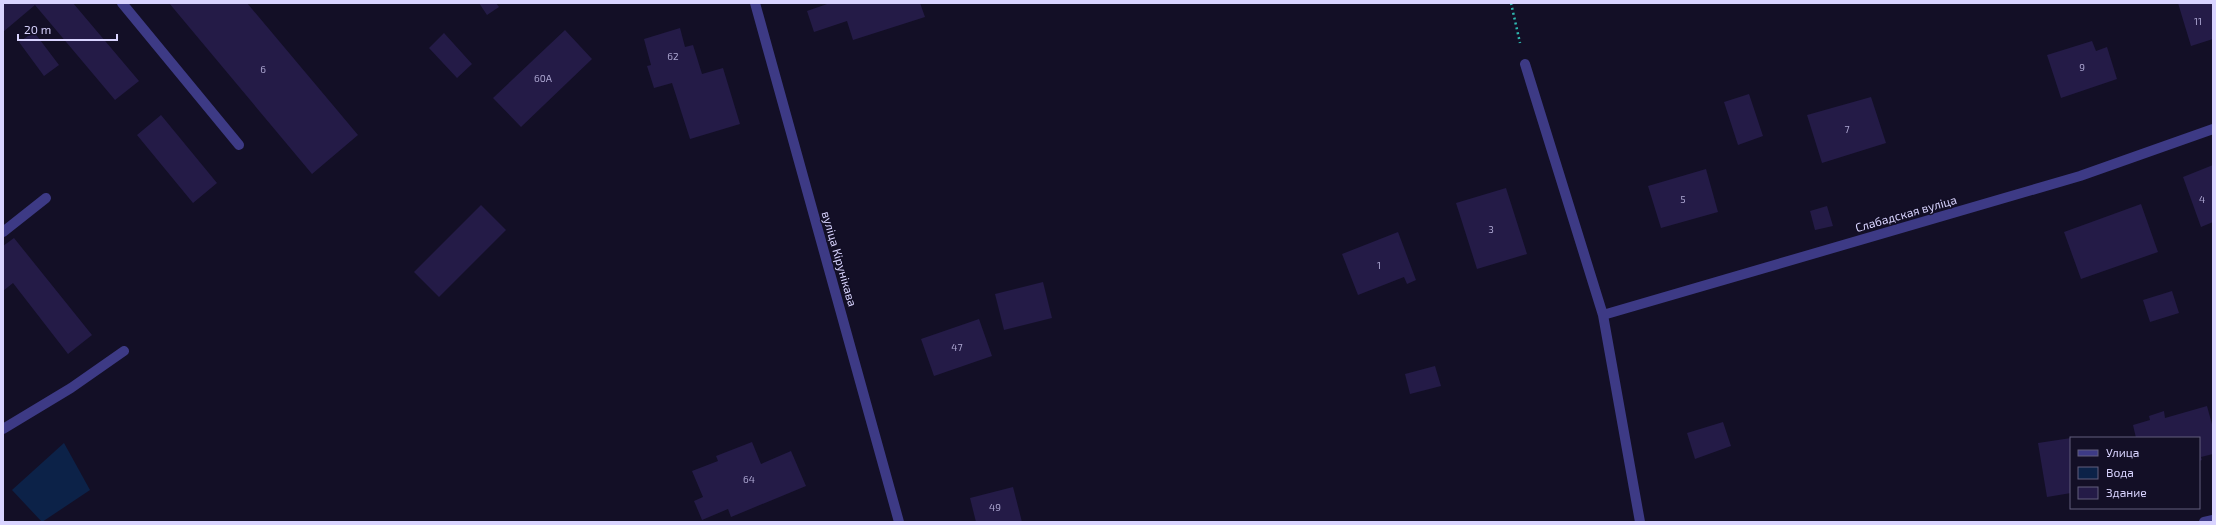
<svg xmlns="http://www.w3.org/2000/svg" width="2216" height="525" viewBox="0 0 2216 525" font-family="'Exo 2',sans-serif">
<style>
.water{fill:#0c2248}
.building{fill:#241b47}
.lines{fill:none;stroke-linecap:round;stroke-linejoin:round}
.path{stroke:#2fb8b0;stroke-width:2.5;stroke-dasharray:2 3;stroke-linecap:butt}
.minor{stroke:#3d3a85;stroke-width:10}
.labels{text-anchor:middle;stroke-width:3;stroke-linejoin:round;paint-order:stroke}
.number-label{font-size:10px;fill:#aca6d1}
.street-label{font-size:12px;fill:#d9d4ff;stroke:#130f26}
</style>
<rect width="100%" height="100%" fill="#130f26"/>
<path class="water" d="M64,443L90,490L42,522L12,490Z"/>
<path class="building" d="M3,3H73L139,81L115,100L35,5L3,32Z
M169,3H247L358,135L312,174Z
M479,3H496L499,7L487,15Z
M830,3H920L925,17L853,40L847,21L814,32L807,11Z
M2178,3H2213V39L2191,46Z
M680,28L685,47L693,45L702,74L723,68L740,124L690,139L672,83L654,88L647,66L651,65L644,39Z
M565,30L592,59L521,127L493,98Z
M34,32L59,65L44,76L19,42Z
M444,33L472,64L457,78L429,48Z
M2092,41L2096,51L2107,47L2117,79L2061,98L2047,55Z
M1749,94L1763,136L1738,145L1724,102Z
M1871,97L1886,143L1822,163L1807,115Z
M161,115L217,183L193,203L137,135Z
M2213,165V222L2201,227L2183,177Z
M1706,169L1718,212L1661,228L1648,186Z
M1506,188L1527,254L1477,269L1456,203Z
M2141,204L2158,252L2081,279L2064,232Z
M481,205L506,230L439,297L414,272Z
M1827,206L1833,226L1815,230L1810,211Z
M1398,232L1416,280L1407,284L1404,277L1358,295L1342,254Z
M14,238L92,335L68,354L13,283L3,291V246Z
M1043,282L1052,318L1004,330L995,294Z
M2172,291L2179,313L2150,322L2143,300Z
M979,319L992,356L934,376L921,339Z
M1435,366L1441,386L1410,394L1405,374Z
M2207,406L2213,428V454L2201,457L2202,460L2199,461V438H2136L2133,425L2150,420L2149,416L2164,411L2165,418Z
M1723,422L1731,446L1695,459L1687,433Z
M2071,438V493L2047,497L2038,443Z
M752,442L761,464L791,451L806,486L731,517L728,509L702,520L694,501L703,497L692,471L718,461L716,456Z
M1013,487L1022,522H976L970,498Z"/>
<g class="lines">
<path class="path" d="M1511,3L1520,43"/>
<path class="minor" d="M122,3L239,145
M755,3L899,522
M1525,64L1603,315L1640,522
M3,232L46,198
M1603,315L2080,176L2213,129
M3,429L71,388L124,351
M2204,522L2213,520"/>
</g>
<g class="labels">
<g class="number-label">
<text x="2198" y="25">11</text>
<text x="673" y="60">62</text>
<text x="2082" y="71">9</text>
<text x="263" y="73">6</text>
<text x="543" y="82">60А</text>
<text x="1847" y="133">7</text>
<text x="1683" y="203">5</text>
<text x="2202" y="203">4</text>
<text x="1491" y="233">3</text>
<text x="1379" y="269">1</text>
<text x="957" y="351">47</text>
<text x="749" y="483">64</text>
<text x="995" y="511">49</text>
</g>
<g class="street-label">
<text transform="translate(1906 214) rotate(-16)" y="4">Слабадская вуліца</text>
<text transform="translate(839 259) rotate(74)" y="4">вуліца Кірунікава</text>
</g>
</g>
<rect width="2216" height="525" fill="none" stroke="#d9d4ff" stroke-width="8"/>
<rect x="2070" y="437" width="130" height="72" fill="#130f26" stroke="#625e7d"/>
<rect x="2078" y="450" width="20" height="6" fill="#3d3a85" stroke="#625e7d"/>
<text x="2106" y="457" font-size="12" fill="#d9d4ff">Улица</text>
<rect x="2078" y="467" width="20" height="12" fill="#0c2248" stroke="#625e7d"/>
<text x="2106" y="477" font-size="12" fill="#d9d4ff">Вода</text>
<rect x="2078" y="487" width="20" height="12" fill="#241b47" stroke="#625e7d"/>
<text x="2106" y="497" font-size="12" fill="#d9d4ff">Здание</text>
<path d="M18 34v6h99v-6" fill="none" stroke="#d9d4ff" stroke-width="2"/>
<text x="24" y="34" font-size="12" fill="#d9d4ff" stroke="#130f26" stroke-width="3" paint-order="stroke">20 m</text>
</svg>
